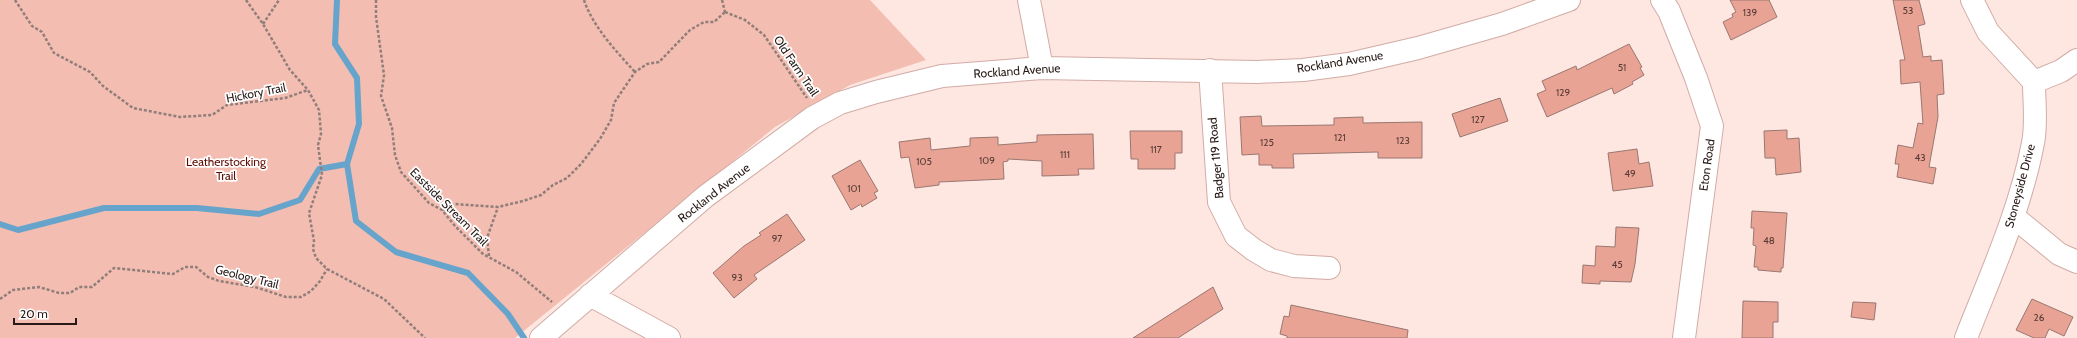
<svg xmlns="http://www.w3.org/2000/svg" width="2077" height="338" viewBox="0 0 2077 338" font-family="Cabin,sans-serif">
<style>
.green{fill:#f4bdb1}
.lines{fill:none;stroke-linecap:round;stroke-linejoin:round}
.stream{stroke:#66a4cc;stroke-width:6}
.building{fill:#e9a394;stroke:#997770}
.minor-casing{stroke:#d1aca5;stroke-width:24}
.path{stroke:#907e7a;stroke-width:2.5;stroke-dasharray:3 2;stroke-linecap:butt}
.minor{stroke:#fff;stroke-width:22}
.labels{text-anchor:middle;stroke-width:3.5;stroke-linejoin:round;paint-order:stroke}
.number-label{font-size:10px;fill:#583c36}
.street-label{font-size:12px;fill:#271a17;stroke:#fff}
.park-label{font-size:12px;fill:#5f0b01;stroke:#fff}
</style>
<rect width="100%" height="100%" fill="#fee6e1"/>
<path class="green" d="M0,0H870L926,60L850,85L775,127L515,338H0Z"/>
<g class="lines">
<path class="stream" d="M337,0L335,44L357,78L359,124L347,164L356,221L396,252L468,273L508,314L524,338
M0,224L18,230L104,208H197L259,214L300,200L319,169L347,164"/>
</g>
<path class="building" d="M1730,0H1769L1777,17L1731,40L1723,22L1733,17L1732,14L1736,12Z
M1893,0H1919L1925,24L1918,26L1923,57L1931,56V61L1942,60L1944,94L1937,95L1938,117L1929,167L1936,168L1933,184L1897,177L1899,164H1895L1898,145L1913,148L1918,123L1923,124L1920,82L1901,84L1900,60H1905Z
M1629,44L1642,67L1640,68L1644,75L1632,82L1633,84L1614,94L1612,88L1547,117L1537,94L1546,90L1542,81L1576,66L1577,70Z
M1500,98L1508,121L1460,137L1452,114Z
M1261,116L1262,126L1334,125V118L1363,117V123L1422,122V158H1378V152L1293,154L1294,168H1272V165H1259V154L1242,155L1240,117Z
M1787,130V139L1799,138L1801,172L1776,175L1775,158H1765L1764,131Z
M1130,131H1182V153H1175V169H1138V159H1131Z
M1093,134L1094,169H1078L1079,175L1042,176V161L1008,159V161L1003,162L1004,179L939,182V185L915,188L909,157L901,158L899,142L930,138L931,150L970,146V138L998,137V145L1037,142V135Z
M1637,149L1639,164L1649,162L1653,186L1613,191L1608,153Z
M860,160L878,191L874,193L877,198L862,207L861,204L851,210L832,176Z
M1752,211L1787,213L1783,268H1781V272L1758,270V267H1754L1756,246L1753,245L1754,228H1751Z
M787,214L805,240L754,275L757,279L734,298L713,273L744,246L761,235L759,233Z
M1616,227L1639,228L1635,264L1631,282L1600,281V284L1582,283L1583,265L1595,266L1596,246L1615,247Z
M1213,287L1223,309L1178,338H1133Z
M2032,299L2073,317L2064,336L2049,329L2045,338H2034L2016,330Z
M1743,301L1778,302V322H1773V338H1742Z
M1853,302L1876,303L1874,320L1851,317Z
M1291,305L1408,330L1407,338H1287V336L1280,334L1284,316L1289,317Z"/>
<g class="lines">
<defs>
<path id="minor" d="M1029,0L1042,68
M1662,0L1669,11L1696,78L1712,126L1684,338
M1210,70L1219,202L1236,236L1254,250L1271,260L1294,266L1329,268
M2034,82L2061,71L2077,60
M2014,217L2059,254L2077,262
M590,295L669,338
M541,338L706,196L812,118L840,103L876,92L942,76L1042,68L1257,72L1303,70L1349,64L1418,48L1502,24L1569,0
M1966,338C1991,274 2020,211 2033,143C2037,124 2034,102 2034,82L1988,32L1972,0"/>
</defs>
<use href="#minor" class="minor-casing"/>
<path class="path" d="M15,0L32,26L42,32L54,53L90,72L103,86L133,108L180,117L212,115L227,105L285,98L308,90
M246,0L263,24L290,70L308,90L319,110L321,134L318,145L322,175L309,213L314,241L313,249L316,258L327,269L384,299L425,338
M376,0V17L384,75L381,96L392,128L395,155L401,172L429,203L442,210L455,226L483,254L516,272L552,302
M584,0C593,27 616,51 635,72
M722,0L725,12
M725,12L745,20L764,35L807,98
M263,24L279,0
M442,210L454,204L498,207L523,201L541,195L553,185L567,178L581,164L600,139L611,120L614,103L635,72L647,64L659,62L690,30L704,22H714L725,12
M489,256L487,238L498,207
M0,299L13,290L39,287L59,293H70L79,287H92L114,268L173,274L185,267H196L208,277L219,281L255,287L286,297H301L311,291L320,281L327,269"/>
<use href="#minor" class="minor"/>
</g>
<g class="labels">
<g class="number-label">
<text x="1908" y="14">53</text>
<text x="1750" y="16">139</text>
<text x="1622" y="71">51</text>
<text x="1563" y="96">129</text>
<text x="1478" y="123">127</text>
<text x="1340" y="141">121</text>
<text x="1403" y="144">123</text>
<text x="1267" y="146">125</text>
<text x="1156" y="153">117</text>
<text x="1065" y="158">111</text>
<text x="1920" y="161">43</text>
<text x="987" y="164">109</text>
<text x="924" y="165">105</text>
<text x="1630" y="177">49</text>
<text x="854" y="192">101</text>
<text x="777" y="242">97</text>
<text x="1769" y="244">48</text>
<text x="1617" y="268">45</text>
<text x="737" y="281">93</text>
<text x="2039" y="321">26</text>
</g>
<g class="street-label">
<text transform="translate(1340 62) rotate(-9)" y="4">Rockland Avenue</text>
<text transform="translate(796 66) rotate(56)" y="4">Old Farm Trail</text>
<text transform="translate(1017 71) rotate(-4)" y="4">Rockland Avenue</text>
<text transform="translate(256 93) rotate(-11)" y="4">Hickory Trail</text>
<text transform="translate(1216 158) rotate(-95)" y="4">Badger 119 Road</text>
<text transform="translate(1707 165) rotate(-82)" y="4">Eton Road</text>
<text transform="translate(2020 186) rotate(-75)" y="4">Stoneyside Drive</text>
<text transform="translate(714 193) rotate(-38)" y="4">Rockland Avenue</text>
<text transform="translate(449 207) rotate(45)" y="4">Eastside Stream Trail</text>
<text transform="translate(247 277) rotate(14)" y="4">Geology Trail</text>
</g>
<g class="park-label">
<text x="226" y="166">Leatherstocking<tspan x="226" dy="14">Trail</tspan></text>
</g>
</g>
<path d="M14 318v6h62v-6" fill="none" stroke="#271a17" stroke-width="2"/>
<text x="20" y="318" font-size="12" fill="#271a17" stroke="#ffffff" stroke-width="3" paint-order="stroke">20 m</text>
</svg>
